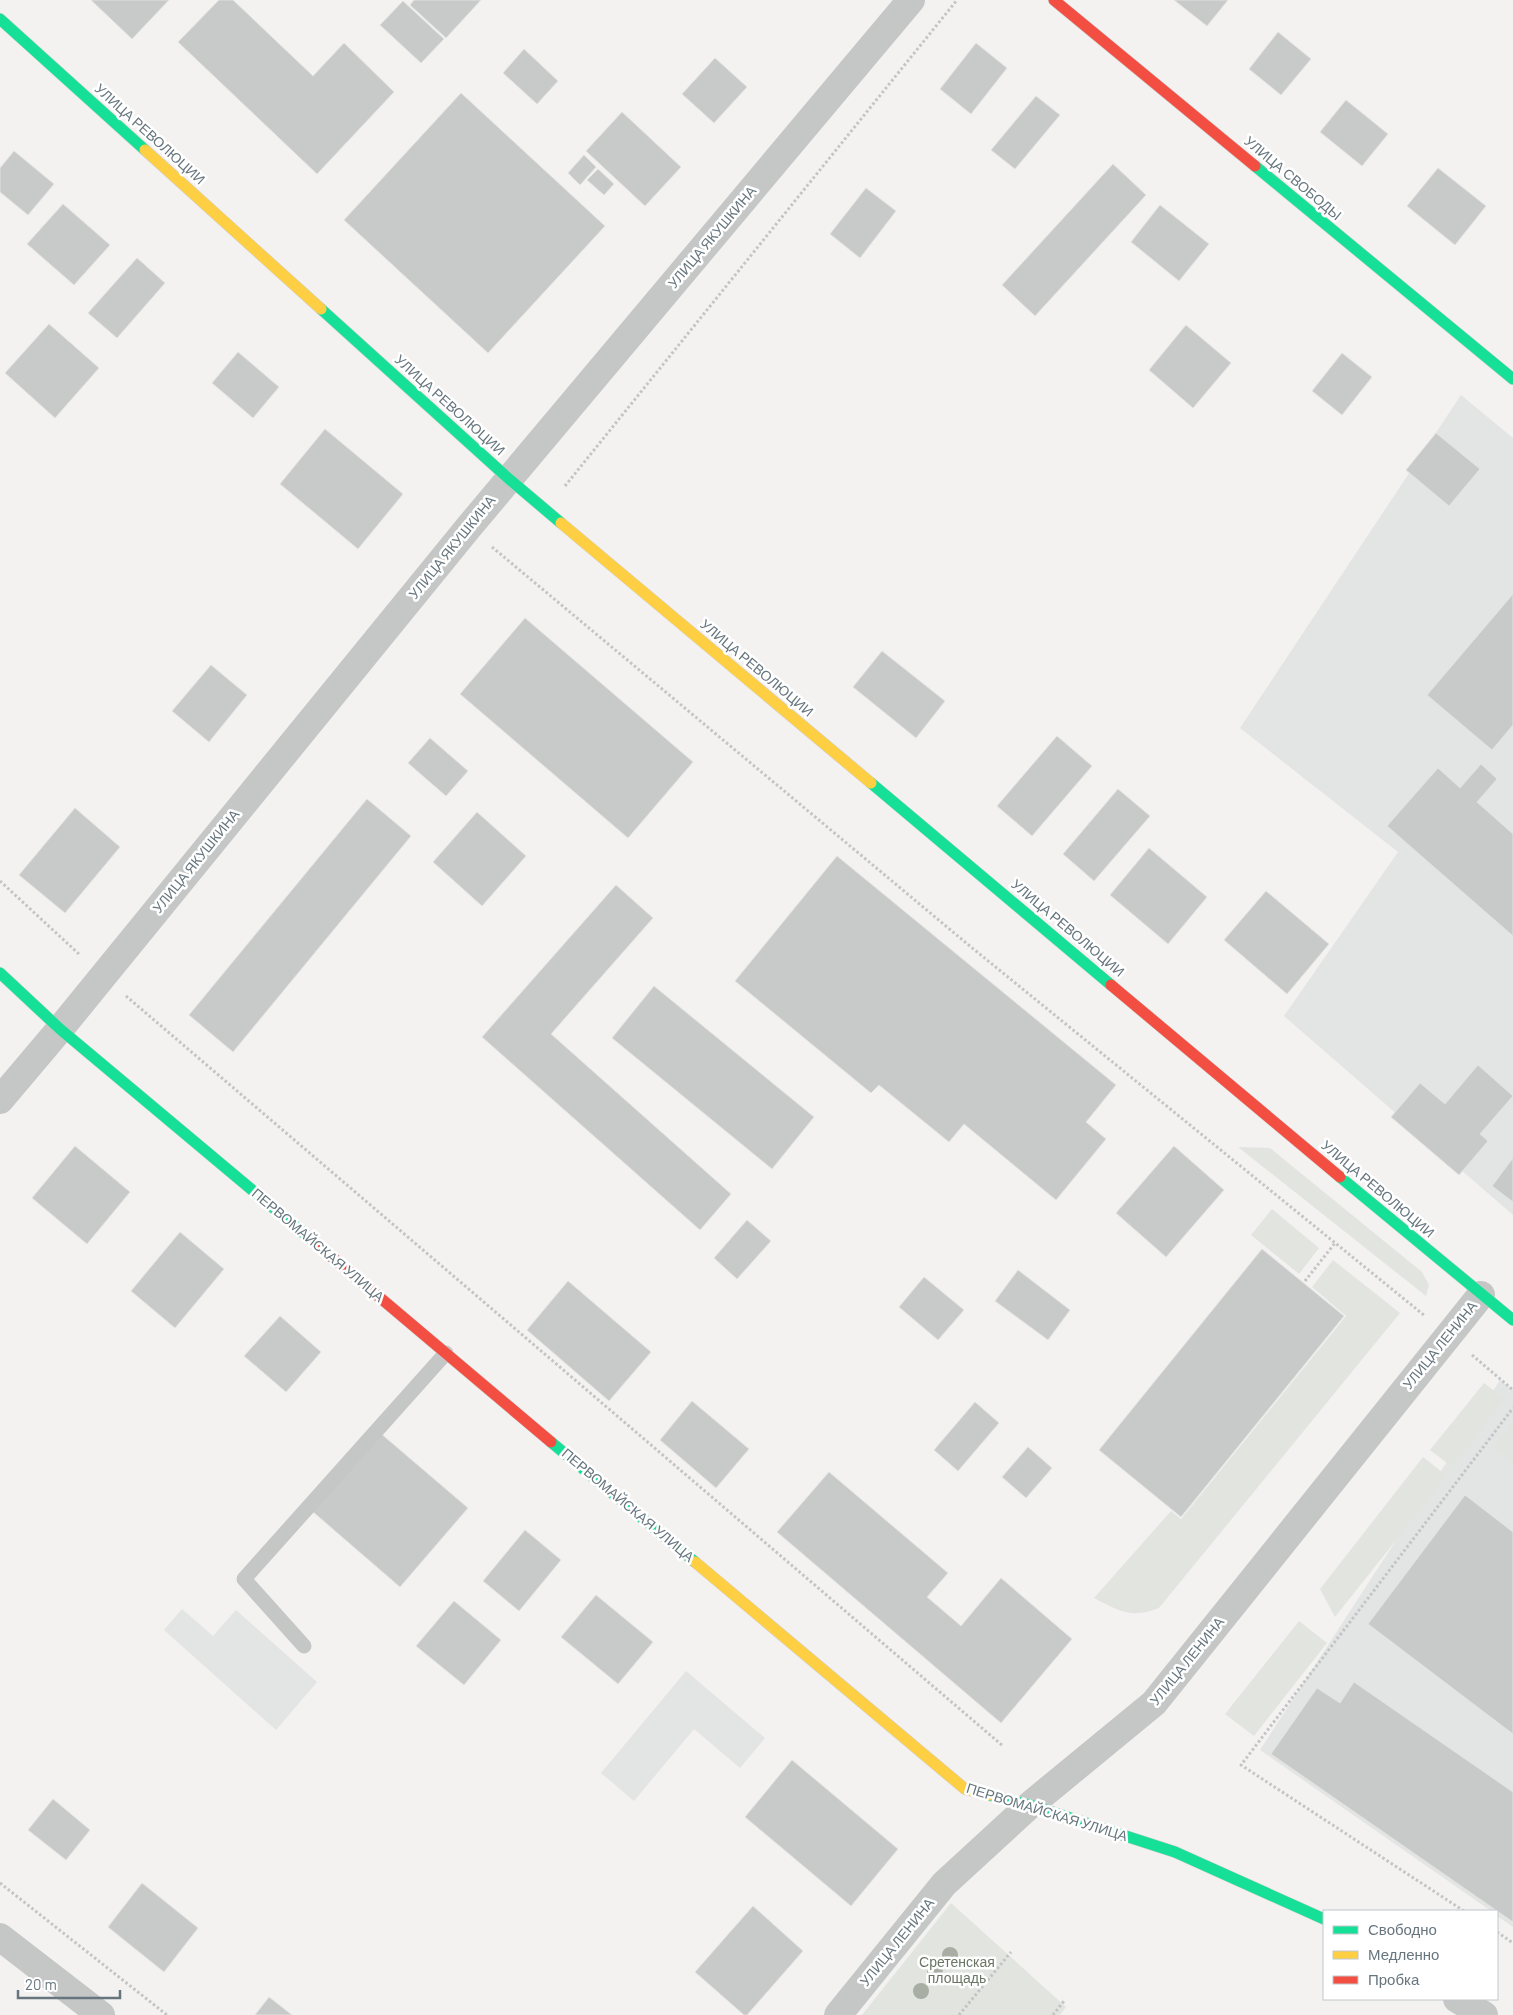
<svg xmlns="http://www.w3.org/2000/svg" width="1513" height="2015" viewBox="0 0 1513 2015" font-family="Barlow,sans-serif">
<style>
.built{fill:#e3e4e4}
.green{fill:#e2e4df}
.building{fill:#c8c9c9;stroke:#e2e2e1}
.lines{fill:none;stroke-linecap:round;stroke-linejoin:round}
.fast-casing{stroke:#cfcfcf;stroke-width:12}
.slow-casing{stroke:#cfcfcf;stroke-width:12}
.jam-casing{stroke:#cfcfcf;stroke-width:12}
.path{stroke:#c3c4c5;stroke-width:3;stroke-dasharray:2.5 2.5;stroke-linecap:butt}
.lane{stroke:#c5c7c7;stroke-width:15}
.street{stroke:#c5c7c7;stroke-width:28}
.fast{stroke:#16e098;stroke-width:11}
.slow{stroke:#ffcf43;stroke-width:11}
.jam{stroke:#f24e42;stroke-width:11}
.tree{fill:#a8aea3}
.labels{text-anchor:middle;stroke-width:5;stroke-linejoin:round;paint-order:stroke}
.street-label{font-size:14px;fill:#67767e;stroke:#fff}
.park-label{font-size:14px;fill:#6a7664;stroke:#fff}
</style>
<rect width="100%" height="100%" fill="#f3f2f1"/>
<path class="built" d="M1461,395L1513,438V1215L1284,1016L1398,852L1240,728Z
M1500,1380L1513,1390V1927L1497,1916V1911H1491L1260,1750Z
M182,1609L213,1636L236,1610L317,1682L276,1730L164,1630Z
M686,1671L765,1738L740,1768L694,1729L634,1801L601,1773Z"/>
<path class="green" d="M1238,1147L1270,1148L1422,1272L1429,1285L1426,1296Z
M1272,1209L1319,1248L1299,1274L1251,1235Z
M1333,1260L1400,1313L1159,1608C1131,1619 1119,1611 1094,1598L1171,1511L1181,1519L1346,1316L1312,1287Z
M1484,1383L1505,1399L1452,1467L1430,1450Z
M1513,1421V1463L1493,1447Z
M1423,1457L1447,1476L1335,1617L1320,1589Z
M1299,1621L1327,1643L1254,1736L1225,1714Z
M951,1903L1066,2007L1060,2015H862Z"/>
<path class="building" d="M91,0H169L132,39Z
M219,0H233L313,76L344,43L394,92L317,174L178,42Z
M414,0H481L446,38L410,5Z
M1174,0H1228L1207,26Z
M403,1L444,39L421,63L380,25Z
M1278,32L1311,59L1281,95L1249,69Z
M976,43L1007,68L971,114L940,89Z
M524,49L558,81L537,104L503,73Z
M715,58L747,87L714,123L682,94Z
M461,93L605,226L488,353L344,220Z
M1036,96L1060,115L1015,169L991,150Z
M1346,100L1388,134L1362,166L1320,132Z
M622,112L681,167L645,206L586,151Z
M14,151L54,184L28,215L0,192V168Z
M584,155L596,167L580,185L568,173Z
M1113,164L1146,195L1035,316L1002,285Z
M1438,168L1486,206L1455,245L1407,206Z
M598,169L614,184L604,195L587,180Z
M866,188L896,211L860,258L830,234Z
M63,204L110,245L74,285L27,244Z
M1160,205L1209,244L1179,281L1131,242Z
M137,258L165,283L117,338L88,313Z
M49,324L99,368L55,418L5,373Z
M1186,325L1231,363L1193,408L1149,370Z
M238,352L279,387L253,418L212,383Z
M1342,353L1372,377L1342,415L1312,391Z
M325,429L403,494L358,549L280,484Z
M1436,433L1480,469L1449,506L1406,470Z
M1513,594V725L1492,750L1427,695Z
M525,618L693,762L628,838L460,694Z
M882,651L945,701L916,738L853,687Z
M211,665L247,695L209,742L172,711Z
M1057,736L1092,766L1032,836L997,806Z
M430,738L468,771L446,796L408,763Z
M1481,764L1497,779L1477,802L1513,834V936L1387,826L1438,768L1460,788Z
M1118,789L1150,816L1094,881L1063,854Z
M367,799L411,836L233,1052L189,1015Z
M75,808L120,847L65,913L19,875Z
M477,812L526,856L482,906L433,862Z
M1149,848L1207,897L1168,944L1110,895Z
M837,856L1116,1085L1086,1122L1106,1139L1056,1200L964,1124L949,1142L879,1085L871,1093L735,981Z
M616,885L653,918L551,1034L731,1194L700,1230L482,1037Z
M1266,891L1329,944L1287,994L1224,940Z
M654,986L814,1117L772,1169L612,1038Z
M1478,1065L1513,1096L1480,1134L1488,1141L1459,1175L1391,1117L1420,1083L1445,1104Z
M75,1146L130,1192L87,1244L32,1198Z
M1174,1146L1224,1190L1166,1257L1116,1213Z
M1513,1158V1202L1492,1186Z
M747,1220L771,1241L737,1279L714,1258Z
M180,1232L224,1269L175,1328L131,1291Z
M1262,1249L1344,1316L1181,1517L1099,1450Z
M1018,1270L1070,1310L1048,1340L995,1301Z
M924,1277L964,1310L938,1340L899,1307Z
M568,1281L651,1352L609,1401L527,1330Z
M280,1316L321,1352L286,1392L244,1356Z
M692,1401L749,1449L716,1488L660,1440Z
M975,1402L999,1423L958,1471L934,1450Z
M379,1432L468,1508L400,1587L312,1511Z
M1028,1447L1052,1468L1026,1498L1002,1477Z
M829,1472L948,1573L927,1597L961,1626L1001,1578L1072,1639L1001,1723L777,1532Z
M1465,1495L1513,1532V1734L1368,1624Z
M525,1530L561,1560L519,1611L483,1581Z
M596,1595L653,1642L618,1684L561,1637Z
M454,1601L501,1640L464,1685L416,1646Z
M1354,1682L1513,1792V1922L1271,1754L1317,1688L1340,1703Z
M792,1760L898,1849L851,1906L745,1817Z
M53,1799L90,1830L66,1860L28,1830Z
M142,1883L198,1928L164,1972L108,1927Z
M753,1906L803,1951L747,2015H744L695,1972Z
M269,1997L292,2015H255Z"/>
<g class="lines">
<defs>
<path id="fast" d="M0,19L145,150
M1255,166L1513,379
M321,309L509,479L561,523
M871,783L1111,985
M0,973L60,1029L307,1236
M1340,1177L1513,1320
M551,1442L695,1562
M989,1795L1030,1805L1175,1852L1324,1919"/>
<path id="slow" d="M145,150L321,309
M561,523L871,783
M695,1562L965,1789L989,1795"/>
<path id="jam" d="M1054,0L1255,166
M1111,985L1340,1177
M307,1236L551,1442"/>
</defs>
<use href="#fast" class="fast-casing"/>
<use href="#slow" class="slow-casing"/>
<use href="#jam" class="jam-casing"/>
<path class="path" d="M565,486L957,0
M492,547L971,947L1425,1316
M0,881L80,955
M126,996L1003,1746
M1305,1281L1335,1243
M1472,1355L1513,1390
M0,1883L167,2015
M1464,1911L1241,1765L1513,1408
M1497,1932L1513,1943
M959,2015L1011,1952
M1053,2015L1064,2001"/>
<path class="lane" d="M304,1646L244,1579L446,1353"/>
<path class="street" d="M0,1100L60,1029L468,528L911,0
M0,1937L101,2015
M1457,1999L1484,2015
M838,2015L944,1884L1030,1805L1154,1703L1481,1295"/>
<use href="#fast" class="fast"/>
<use href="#slow" class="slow"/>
<use href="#jam" class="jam"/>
</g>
<g class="tree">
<circle cx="950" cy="1955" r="8"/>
<circle cx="935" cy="1973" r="8"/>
<circle cx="921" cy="1991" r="8"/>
</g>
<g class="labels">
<g class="street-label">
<text transform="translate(150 134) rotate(42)" y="5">УЛИЦА РЕВОЛЮЦИИ</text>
<text transform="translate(1293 178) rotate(40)" y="5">УЛИЦА СВОБОДЫ</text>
<text transform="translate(712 237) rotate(-50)" y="5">УЛИЦА ЯКУШКИНА</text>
<text transform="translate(450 405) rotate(42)" y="5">УЛИЦА РЕВОЛЮЦИИ</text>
<text transform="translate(452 547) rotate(-51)" y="5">УЛИЦА ЯКУШКИНА</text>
<text transform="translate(757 668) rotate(40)" y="5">УЛИЦА РЕВОЛЮЦИИ</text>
<text transform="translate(196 861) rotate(-51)" y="5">УЛИЦА ЯКУШКИНА</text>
<text transform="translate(1068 928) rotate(40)" y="5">УЛИЦА РЕВОЛЮЦИИ</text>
<text transform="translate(1378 1189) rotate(40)" y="5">УЛИЦА РЕВОЛЮЦИИ</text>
<text transform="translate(318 1245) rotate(40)" y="5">ПЕРВОМАЙСКАЯ УЛИЦА</text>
<text transform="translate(1440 1345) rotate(-51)" y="5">УЛИЦА ЛЕНИНА</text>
<text transform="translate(628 1505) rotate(40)" y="5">ПЕРВОМАЙСКАЯ УЛИЦА</text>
<text transform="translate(1187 1661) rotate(-51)" y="5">УЛИЦА ЛЕНИНА</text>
<text transform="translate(1047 1812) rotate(17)" y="5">ПЕРВОМАЙСКАЯ УЛИЦА</text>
<text transform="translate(897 1942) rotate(-51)" y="5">УЛИЦА ЛЕНИНА</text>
</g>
<g class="park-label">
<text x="957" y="1967">Сретенская<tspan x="957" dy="16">площадь</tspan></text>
</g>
</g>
<rect x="1323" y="1910" width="175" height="90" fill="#ffffff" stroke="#c2c8cb"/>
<rect x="1333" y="1926" width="25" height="8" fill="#16e098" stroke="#c2c8cb"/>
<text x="1368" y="1935" font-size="15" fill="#67767e">Свободно</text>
<rect x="1333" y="1951" width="25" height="8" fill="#ffcf43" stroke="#c2c8cb"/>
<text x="1368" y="1960" font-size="15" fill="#67767e">Медленно</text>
<rect x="1333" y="1976" width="25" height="8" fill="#f24e42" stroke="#c2c8cb"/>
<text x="1368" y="1985" font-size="15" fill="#67767e">Пробка</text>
<path d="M18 1990v8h102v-8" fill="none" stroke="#67767e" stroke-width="2.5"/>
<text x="25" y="1990" font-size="15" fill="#67767e" stroke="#ffffff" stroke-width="4" paint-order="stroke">20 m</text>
</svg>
